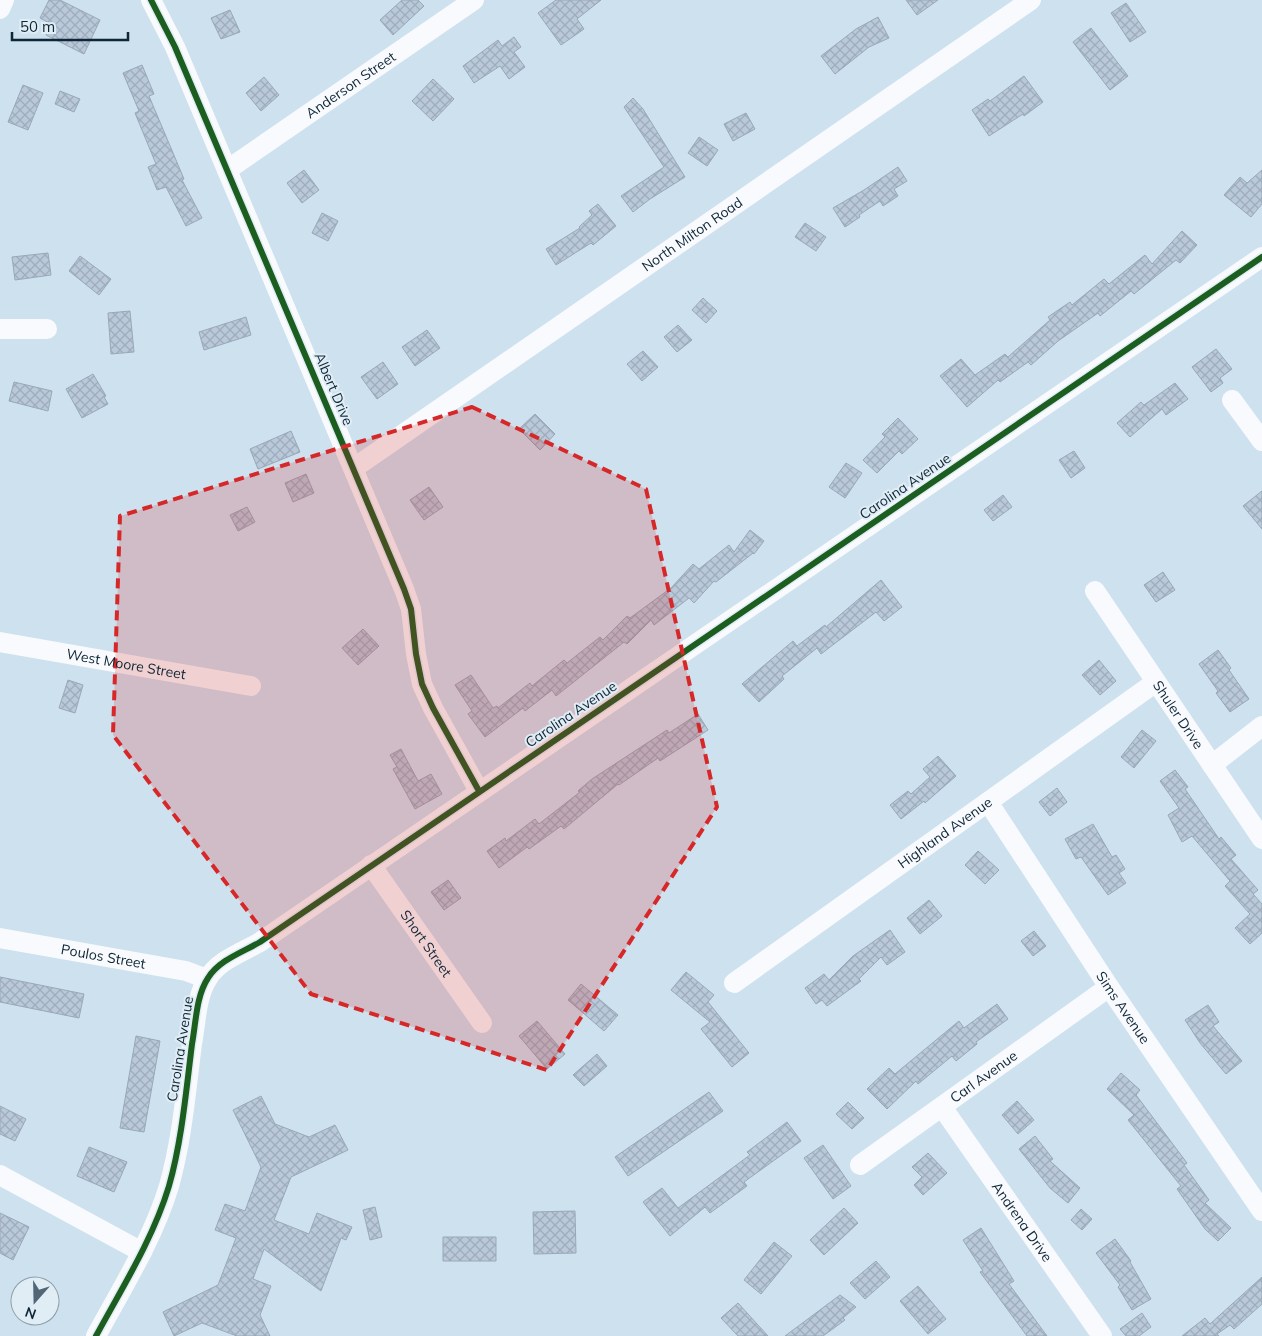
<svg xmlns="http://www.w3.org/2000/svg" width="1262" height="1336" viewBox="0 0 1262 1336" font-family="Mulish,sans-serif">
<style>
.building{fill:url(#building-cross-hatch);stroke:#99a8b7}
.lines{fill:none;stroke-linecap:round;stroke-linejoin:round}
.minor{stroke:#f8fafd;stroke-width:20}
.cycleway-casing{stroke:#e1edf5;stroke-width:9}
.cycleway{stroke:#1b5e20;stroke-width:6}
.marked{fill:#d62828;fill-opacity:0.2;stroke:#d62828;stroke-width:4;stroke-dasharray:10 6;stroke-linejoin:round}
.labels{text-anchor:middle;stroke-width:4;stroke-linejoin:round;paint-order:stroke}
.street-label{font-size:14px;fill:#0e2636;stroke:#e1edf5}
</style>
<defs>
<pattern id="building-cross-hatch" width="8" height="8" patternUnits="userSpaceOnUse" patternTransform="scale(1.25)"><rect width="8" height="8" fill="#b9c9da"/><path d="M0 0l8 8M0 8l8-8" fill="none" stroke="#9eacbc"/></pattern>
</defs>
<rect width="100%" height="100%" fill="#cde1ef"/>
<path class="building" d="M49,0H60L100,20L84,54L46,35L51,24L40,18Z
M402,0H418L424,6L393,35L380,20Z
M556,0H601L577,19L584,29L561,45L538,13Z
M906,0H938L917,15Z
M1126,3L1146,32L1130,42L1111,13Z
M230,10L240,32L221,39L211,18Z
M878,17L889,38L869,47L835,74L821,56L856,29Z
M1091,28L1128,76L1110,90L1073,42Z
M514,37L521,47L514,52L525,67L509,79L500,66L474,83L463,66L498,40L502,46Z
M142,65L154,94L149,96L184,179L182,180L202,218L186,226L166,187L157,190L148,167L156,164L135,113L139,111L123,73Z
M1024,76L1043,102L1024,116L1023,114L989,136L972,110L988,99L990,101Z
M264,77L279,95L261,111L246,93Z
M433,79L454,99L433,121L412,101Z
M23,85L43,93L28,130L8,122Z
M60,91L80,99L74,112L55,104Z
M633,98L643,109L685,177L650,199L633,212L621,196L664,167L624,107Z
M746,113L755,129L733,141L724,124Z
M699,137L718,150L707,166L688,153Z
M898,167L907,181L894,189L898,196L883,206L880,201L859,215L860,217L845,227L833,208L864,190Z
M304,170L319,190L302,203L287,183Z
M1262,170V204L1251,217L1224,195L1240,177L1247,183Z
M598,204L616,226L593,245L591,243L556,265L546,249L580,228L579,227L592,215L589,211Z
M322,213L338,221L328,241L312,233Z
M805,223L826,237L816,251L795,237Z
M1182,231L1197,245L1180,263L1176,260L1134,294L1131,291L1100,316L1098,313L1058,341L1031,365L1028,362L1000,382L998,380L967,407L940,376L961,359L975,375L1005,354L1008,357L1050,320L1048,317L1070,302L1072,305L1104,279L1109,284L1145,255L1152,264Z
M48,253L51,275L15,280L12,257Z
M80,256L111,279L99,295L69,271Z
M703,298L717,311L706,323L692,310Z
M130,311L134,352L111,354L108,313Z
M246,317L251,335L204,350L199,332Z
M678,325L692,340L677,352L664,337Z
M427,330L440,348L415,366L402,347Z
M1216,349L1232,369L1220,378L1223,383L1211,392L1192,367Z
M643,351L658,367L642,381L627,364Z
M383,362L398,384L377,399L361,377Z
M93,374L106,396L104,397L108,404L82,418L66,389Z
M14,382L52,391L48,411L9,401Z
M1175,383L1188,399L1166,415L1162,409L1130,437L1117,423L1141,402L1144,405Z
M535,414L555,434L540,450L519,429Z
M898,418L918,439L902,454L899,451L877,473L863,460L885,437L882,434Z
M291,431L300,452L258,469L250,449Z
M1074,451L1085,468L1071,478L1059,460Z
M846,463L862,473L845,498L829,487Z
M306,474L314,493L293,502L285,483Z
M429,487L443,507L424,520L410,500Z
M1262,491V529L1243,506Z
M1003,495L1012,507L993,521L984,510Z
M247,507L255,522L238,531L230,515Z
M750,530L764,541L754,554L753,553L716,582L714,581L694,603L689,598L654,625L651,620L627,644L624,642L556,696L552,690L525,711L523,708L485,737L468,714L472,711L455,685L471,675L493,708L497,706L498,708L530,683L532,686L564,660L567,663L600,637L603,640L627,616L630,618L671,588L693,564L699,569L729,545L734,552Z
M1163,572L1175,590L1156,602L1144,585Z
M881,580L902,607L884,621L876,612L821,654L817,648L782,676L784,679L759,702L742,684L793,641L797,646L825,625L826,627Z
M363,629L379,646L358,665L342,648Z
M1218,650L1231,668L1229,670L1249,699L1230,712L1216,693L1218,691L1199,664Z
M1099,660L1116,681L1100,695L1082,675Z
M68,680L83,685L75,713L59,708Z
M698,714L708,730L660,761L658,758L619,785L618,784L564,829L561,826L529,849L527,847L499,868L487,851L505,838L506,841L535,819L539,824L580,792L578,791L592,779L667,730L669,733Z
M1142,730L1156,741L1134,768L1121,757Z
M401,749L418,781L431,774L442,794L415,809L393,769L397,767L390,755Z
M938,756L956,776L925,803L924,801L901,819L890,805L908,791L911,794L930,777L923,769Z
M1175,770L1188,787L1185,789L1219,839L1221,837L1236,855L1231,859L1258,890L1253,894L1262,904V933L1250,944L1235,928L1250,914L1225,886L1230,881L1192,836L1182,842L1168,815L1179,808L1160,781Z
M1057,788L1067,802L1050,816L1039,802Z
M1093,824L1112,857L1116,855L1125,869L1119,873L1126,883L1108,895L1081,857L1076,859L1065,839Z
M978,851L999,870L985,884L965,865Z
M448,880L461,898L444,910L431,892Z
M929,900L942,916L920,934L907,918Z
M890,930L905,952L887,965L881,957L859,979L861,981L827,1006L822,1000L816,1004L805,988L824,974L829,980L853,956Z
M1034,931L1046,946L1033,956L1021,941Z
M686,972L714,995L708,1002L749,1053L732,1067L701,1029L710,1022L671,990Z
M0,977L84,994L79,1018L0,1002Z
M581,984L618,1015L604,1031L568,1000Z
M997,1004L1008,1019L976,1042L977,1044L956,1061L952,1056L918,1084L916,1081L887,1109L867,1089L889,1068L895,1074L959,1021L964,1028Z
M1208,1005L1219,1022L1213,1026L1242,1061L1226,1074L1200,1043L1185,1020Z
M537,1021L565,1054L547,1069L519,1036Z
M136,1036L160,1041L144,1132L120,1128Z
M597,1054L607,1066L584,1086L573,1075Z
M1121,1073L1140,1090L1136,1095L1187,1163L1184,1165L1209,1200L1205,1203L1231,1228L1218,1241L1205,1229L1177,1189L1181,1186L1128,1120L1134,1115L1107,1089Z
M709,1092L723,1111L628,1176L615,1157Z
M261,1096L275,1124L309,1137L335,1125L348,1150L291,1177L274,1220L309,1234L317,1213L352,1227L346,1240L341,1238L321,1291L264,1249L253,1279L271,1286L260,1315L270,1336H237L202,1323L174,1336L163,1312L218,1285L236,1238L215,1230L225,1204L245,1211L261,1167L233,1110Z
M1017,1101L1034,1120L1018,1134L1002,1115Z
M848,1102L864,1118L852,1129L836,1114Z
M0,1106L26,1119L15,1141L0,1134Z
M787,1122L801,1141L744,1182L747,1186L710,1213L705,1207L670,1236L643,1202L662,1188L678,1208L750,1155L747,1152Z
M1035,1136L1053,1159L1050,1161L1080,1188L1068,1203L1050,1188L1019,1149Z
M823,1145L851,1186L833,1199L804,1158Z
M89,1147L127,1162L114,1192L77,1176Z
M928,1153L947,1173L923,1195L914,1185L922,1177L912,1167Z
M375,1207L382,1237L370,1240L363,1210Z
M844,1208L858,1223L824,1255L810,1240Z
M1081,1209L1092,1219L1082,1230L1071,1220Z
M575,1211L576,1253L534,1254L533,1212Z
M0,1213L29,1227L13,1260L0,1253Z
M981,1228L1014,1281L1009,1284L1047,1336H1027L980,1272L983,1271L963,1240Z
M443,1237H496V1261H443Z
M1115,1239L1131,1261L1130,1262L1151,1299L1132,1310L1118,1287L1120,1285L1096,1253Z
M774,1242L792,1256L761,1294L744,1280Z
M876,1261L890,1277L865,1299L850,1283Z
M1262,1277V1304L1234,1329L1230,1325L1217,1334L1219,1336H1182L1205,1318L1210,1324Z
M918,1286L946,1319L928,1334L900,1301Z
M840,1295L856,1307L843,1318L845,1320L823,1336H785Z
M738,1303L768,1336H738L721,1318Z
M1142,1313L1151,1327L1139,1336H1126L1120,1329Z"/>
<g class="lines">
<g class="minor">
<path d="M151,0L175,47L404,589L411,609L416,654L422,684L433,708L479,791"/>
<path d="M0,9L4,0"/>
<path id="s1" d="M227,170L474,0"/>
<path d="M0,329H47"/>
<path d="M1232,400L1262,441"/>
<path id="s2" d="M354,468L1031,0"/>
<path id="s3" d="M1095,591L1262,839"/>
<path id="s4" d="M0,642L251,686"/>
<path d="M1212,765L1262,726"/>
<path id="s5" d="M988,802L1109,987L1262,1211"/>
<path id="s6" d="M371,865L482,1023"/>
<path id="s7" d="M0,938L186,971L207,979"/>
<path id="s8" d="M734,983L1156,682"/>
<path id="s9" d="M942,1107L1102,1336"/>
<path id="s10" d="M860,1165L1109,987"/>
<path d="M0,1175L142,1252"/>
<path d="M96,1336C122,1288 153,1239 169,1186C182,1140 186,1091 192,1044C196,1023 196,996 208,978C219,960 243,952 260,942L1262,257"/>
</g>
<defs>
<path id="cycleway" d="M151,0L175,47L404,589L411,609L416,654L422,684L433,708L479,791
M96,1336C122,1288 153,1239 169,1186C182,1140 186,1091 192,1044C196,1023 196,996 208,978C219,960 243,952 260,942L1262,257"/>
</defs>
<use href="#cycleway" class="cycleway-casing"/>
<use href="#cycleway" class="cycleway"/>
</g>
<path class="marked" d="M472,407L646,489L717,807L547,1070L311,994L113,735L120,516Z"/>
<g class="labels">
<g class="street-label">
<text dy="5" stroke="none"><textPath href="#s1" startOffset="150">Anderson Street</textPath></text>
<text dy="5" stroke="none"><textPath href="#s2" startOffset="411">North Milton Road</textPath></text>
<text transform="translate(334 389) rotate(67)" y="5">Albert Drive</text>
<text transform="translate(905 486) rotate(-34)" y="5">Carolina Avenue</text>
<text dy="5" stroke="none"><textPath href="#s4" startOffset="128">West Moore Street</textPath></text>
<text transform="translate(571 714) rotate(-34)" y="5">Carolina Avenue</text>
<text dy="5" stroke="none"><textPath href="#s3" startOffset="149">Shuler Drive</textPath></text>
<text dy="5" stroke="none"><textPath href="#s8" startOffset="259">Highland Avenue</textPath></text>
<text dy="5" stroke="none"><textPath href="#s6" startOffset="96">Short Street</textPath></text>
<text dy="5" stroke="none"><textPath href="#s7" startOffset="105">Poulos Street</textPath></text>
<text dy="5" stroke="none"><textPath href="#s5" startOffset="246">Sims Avenue</textPath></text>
<text transform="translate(180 1049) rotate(-81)" y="5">Carolina Avenue</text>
<text dy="5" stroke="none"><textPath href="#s10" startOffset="152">Carl Avenue</textPath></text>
<text dy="5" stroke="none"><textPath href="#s9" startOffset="140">Andrena Drive</textPath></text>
</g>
</g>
<g transform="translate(35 1301) rotate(200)"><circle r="24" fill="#e1edf5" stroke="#8d9da9"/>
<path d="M0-4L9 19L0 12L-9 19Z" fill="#516777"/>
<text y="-8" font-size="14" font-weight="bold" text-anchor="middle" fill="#0e2636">N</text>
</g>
<path d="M12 32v8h116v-8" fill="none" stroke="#0e2636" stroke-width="2.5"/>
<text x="20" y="32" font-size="15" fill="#0e2636" stroke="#e1edf5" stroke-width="4" paint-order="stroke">50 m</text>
</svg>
